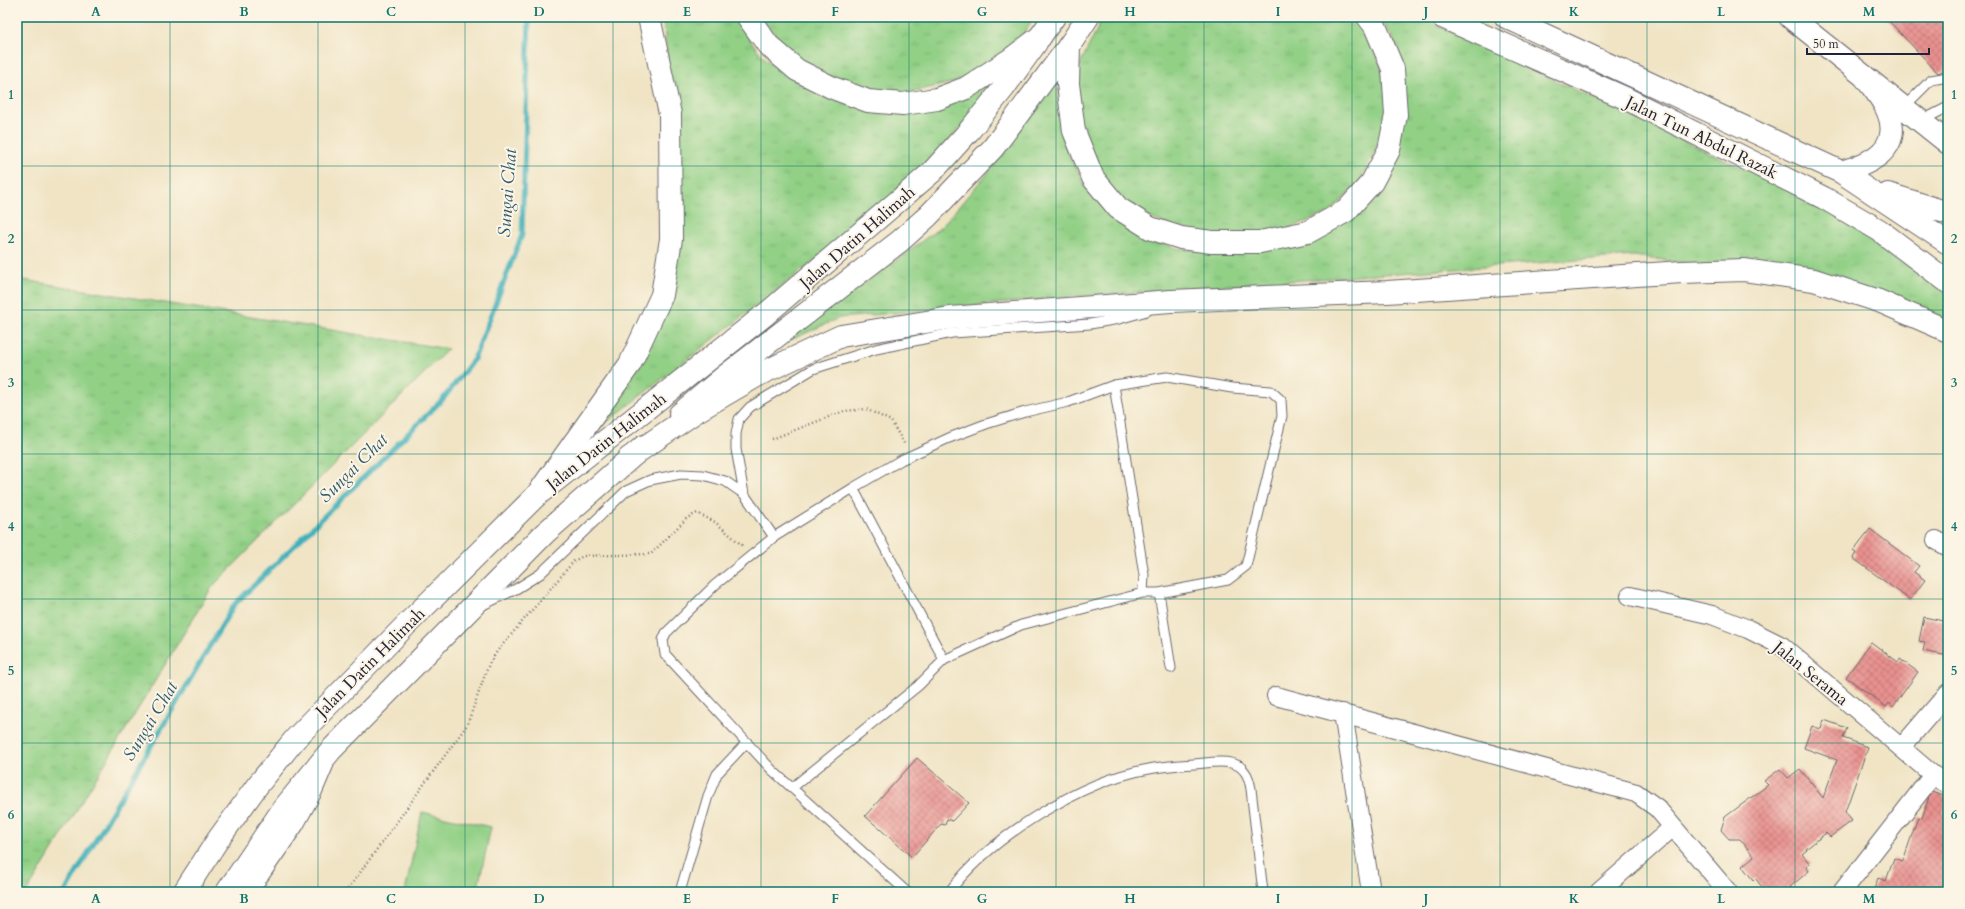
<svg xmlns="http://www.w3.org/2000/svg" width="1965" height="909" viewBox="0 0 1965 909" font-family="Cardo,serif">
<style>
.grass{fill:url(#grass-tufts);stroke:#5a7960}
.park{fill:#92d086;stroke:#5a7960}
.lines{fill:none;stroke-linecap:round;stroke-linejoin:round}
.stream{stroke:#40b0ba;stroke-width:5}
.building{fill:url(#building-cross-hatch)}
.service-casing{stroke:#6a666b;stroke-width:11}
.minor-casing{stroke:#6a666b;stroke-width:20}
.tertiary-casing{stroke:#6a666b;stroke-width:24}
.secondary-casing{stroke:#6a666b;stroke-width:24}
.primary-casing{stroke:#6a666b;stroke-width:24}
.trunk-casing{stroke:#6a666b;stroke-width:24}
.path{stroke:#6a666b;stroke-width:2.5;stroke-dasharray:1 3;stroke-linecap:butt}
.service{stroke:#fff;stroke-width:9}
.minor{stroke:#fff;stroke-width:18}
.tertiary{stroke:#fff;stroke-width:22}
.secondary{stroke:#fff;stroke-width:22}
.primary{stroke:#fff;stroke-width:22}
.trunk{stroke:#fff;stroke-width:22}
.grid{fill:none;stroke:#0f766e;stroke-width:1;stroke-opacity:0.55}
.labels{text-anchor:middle;stroke-width:4;stroke-linejoin:round;paint-order:stroke}
.street-label{font-size:17px;fill:#22223b;stroke:#fcf5e5}
.water-label{font-size:18px;font-style:italic;fill:#2e5b6e;stroke:#fcf5e5}
.neatline{fill:none;stroke:#0f766e;stroke-width:1.5}
.grid-label{font-size:13px;text-anchor:middle;font-weight:bold;fill:#0f766e}
</style>
<defs>
<pattern id="grass-tufts" width="24" height="20" patternUnits="userSpaceOnUse"><rect width="24" height="20" fill="#92d086"/><path d="M3 7l-1-3M5 7V3M7 7l1-3M15 17l-1-3M17 17v-4M19 17l1-3" fill="none" stroke="#7eb275"/></pattern>
<pattern id="building-cross-hatch" width="8" height="8" patternUnits="userSpaceOnUse"><rect width="8" height="8" fill="#e99290"/><path d="M0 0l8 8M0 8l8-8" fill="none" stroke="#bc7777"/></pattern>
</defs>
<rect width="100%" height="100%" fill="#fcf5e5"/>
<filter id="ink" filterUnits="userSpaceOnUse"><feTurbulence type="fractalNoise" baseFrequency=".025" numOctaves="2"/><feDisplacementMap in="SourceGraphic" scale="8" xChannelSelector="R" yChannelSelector="G"/><feConvolveMatrix kernelMatrix="1 2 1 2 8 2 1 2 1" color-interpolation-filters="sRGB"/></filter>
<filter id="wash" filterUnits="userSpaceOnUse"><feTurbulence type="fractalNoise" baseFrequency=".012" numOctaves="4" result="noise"/><feDisplacementMap in="SourceGraphic" scale="16" xChannelSelector="R" yChannelSelector="G"/><feGaussianBlur stdDeviation="0.9" result="paint"/><feColorMatrix in="noise" values="0 0 0 0 0 0 0 0 0 0 0 0 0 0 0 0 0 1.4 0 .05"/><feComposite in="paint" operator="in"/></filter>
<g filter="url(#wash)">
<rect width="100%" height="100%" fill="#f0e4c5"/>
<path class="grass" d="M663,17H737L744,32L763,57L825,97L882,112L1009,64L978,108L943,147L876,210L814,261L585,439L661,308L679,176Z
M762,17H1034L1022,36L998,60L956,82L906,93L855,89L802,63L765,24Z
M1103,17H1356L1376,52L1389,93L1383,135L1360,181L1329,213L1289,228L1238,236L1189,234L1132,210L1107,185L1078,124V68Z
M1379,17H1419L1860,223L1948,284V322L1817,281L1634,256L1070,297L839,318L782,344L941,227L996,163L1058,74V114L1068,154L1091,195L1122,224L1157,243L1180,249L1231,252L1359,212L1404,85L1393,38Z
M17,279L448,349L212,587L27,892H17Z"/>
<path class="park" d="M422,812L491,827L477,892H405Z"/>
<g class="lines">
<path class="stream" d="M65,892L234,605L443,399L474,359L522,235L529,17"/>
</g>
<g id="blocks">
<path class="building" d="M1885,17H1944L1948,22V69L1938,73Z
M1870,529L1919,566L1914,572L1925,580L1910,600L1853,558L1856,553L1853,551Z
M1924,617L1948,622V656L1923,651L1925,642L1919,641Z
M1871,642L1898,662L1900,659L1918,672L1893,707L1889,703L1886,707L1846,677Z
M1824,720L1847,728L1843,738L1868,747L1845,812L1852,821L1830,837L1826,833L1806,849L1807,850L1802,854L1810,864L1806,867L1809,871L1790,887L1794,892H1766L1755,878L1753,880L1742,866L1754,856L1740,839H1729L1721,830L1725,817L1768,785L1764,781L1780,769L1788,778L1800,769L1823,798L1837,760L1804,748L1812,726L1821,729Z
M917,758L969,803L952,821L947,819L945,825L941,824L912,857L865,816Z
M1933,792L1948,798L1943,815L1948,816V892H1873L1878,878L1886,881L1894,858L1903,861L1918,817L1922,818L1929,797Z"/>
</g>
</g>
<g filter="url(#ink)">
<use href="#blocks" fill-opacity="0" stroke="#6a666b" stroke-width="1"/>
<g class="lines">
<defs>
<path id="service" d="M1904,107L1931,80L1948,77
M1921,121L1948,107
M1114,385L1144,575L1143,593
M853,488L944,660
M744,494L736,449V434L739,419L750,407L813,369L876,349L952,333L1090,324L1119,319L1147,311
M1159,593L1171,668
M483,605L516,589L540,574L626,491L650,480L681,474L703,475L725,481L744,494L774,537
M793,787L918,686L944,660L1021,625L1143,593H1159L1228,580L1246,566L1282,416L1281,400L1271,391L1232,388L1167,377L1114,385L1068,402L1025,412L986,424L949,438L901,460L853,488L774,537L715,585L666,633L663,640L665,654L772,770L907,892
M680,892L708,796L717,774L747,742
M949,892C991,837 1080,781 1149,769C1164,766 1179,765 1194,764C1209,763 1236,757 1245,772C1249,777 1250,783 1251,789L1263,892"/>
<path id="minor" d="M1936,540L1948,547
M1630,596L1712,615L1748,629L1782,646L1933,775L1948,785
M1276,696L1636,793L1657,808L1728,892
M1343,713L1371,892
M1901,748L1948,693
M248,892L295,824L313,791L324,765
M1599,892L1673,827
M1842,892L1933,775"/>
<path id="tertiary" d="M1790,17L1948,143"/>
<path id="secondary" d="M680,414L724,377L900,241L928,216L993,148L1069,46
M184,892L217,841L257,786L295,739L406,625L537,495L766,314L932,172L969,131L1003,89L1036,43
M227,892L283,809L331,750L545,533L644,446"/>
<path id="primary" d="M1040,37L1054,17
M1069,46L1088,17"/>
<path id="trunk" d="M748,17L768,45L797,70L833,88L868,101L903,104L937,99L966,88L1011,59L1040,37
M1442,17L1625,98L1824,198L1879,230L1948,282
M1506,17L1841,172L1948,243
M1069,46L1068,84L1074,131L1093,178L1118,208L1150,228L1181,238L1212,242H1260L1308,232L1346,211L1372,182L1389,150L1396,115L1393,69L1375,26L1368,17
M1841,172C1870,164 1903,149 1888,112C1883,99 1872,87 1864,76
M1888,194L1948,213
M629,458L697,411L760,374L841,336L950,318L1171,301L1387,292L1682,272L1744,270L1814,280L1879,301L1948,331
M537,495L630,364L662,295L671,239L670,114L649,17"/>
</defs>
<use href="#service" class="service-casing"/>
<use href="#minor" class="minor-casing"/>
<use href="#tertiary" class="tertiary-casing"/>
<use href="#secondary" class="secondary-casing"/>
<use href="#primary" class="primary-casing"/>
<use href="#trunk" class="trunk-casing"/>
<path class="path" d="M772,439L844,411L866,409L891,421L905,445
M346,892L467,725L489,664L498,650L574,561L583,556L651,554L687,518L697,513L715,522L744,547"/>
<use href="#service" class="service"/>
<use href="#minor" class="minor"/>
<use href="#tertiary" class="tertiary"/>
<use href="#secondary" class="secondary"/>
<use href="#primary" class="primary"/>
<use href="#trunk" class="trunk"/>
</g>
</g>
<path class="grid" d="M170,17V892M318,17V892M465,17V892M613,17V892M761,17V892M909,17V892M1056,17V892M1204,17V892M1352,17V892M1500,17V892M1647,17V892M1795,17V892M17,166H1948M17,310H1948M17,454H1948M17,599H1948M17,743H1948"/>
<g class="labels">
<g class="street-label">
<text transform="translate(1702 137) rotate(26)" y="6">Jalan Tun Abdul Razak</text>
<text transform="translate(857 237) rotate(-41)" y="6">Jalan Datin Halimah</text>
<text transform="translate(606 441) rotate(-38)" y="6">Jalan Datin Halimah</text>
<text transform="translate(370 662) rotate(-45)" y="6">Jalan Datin Halimah</text>
<text transform="translate(1811 673) rotate(39)" y="6">Jalan Serama</text>
</g>
<g class="water-label">
<text transform="translate(507 193) rotate(-86)" y="6">Sungai Chat</text>
<text transform="translate(353 468) rotate(-45)" y="6">Sungai Chat</text>
<text transform="translate(150 721) rotate(-59)" y="6">Sungai Chat</text>
</g>
</g>
<rect width="1965" height="909" fill="none" stroke="#fcf5e5" stroke-width="44"/>
<path d="M1807 48v6h122v-6" fill="none" stroke="#22223b" stroke-width="2"/>
<text x="1813" y="48" font-size="12" fill="#22223b" stroke="#fcf5e5" stroke-width="3" paint-order="stroke">50 m</text>
<rect x="22" y="22" width="1921" height="865" class="neatline"/>
<g class="grid-label">
<text x="96" y="16">A</text>
<text x="244" y="16">B</text>
<text x="391" y="16">C</text>
<text x="539" y="16">D</text>
<text x="687" y="16">E</text>
<text x="835" y="16">F</text>
<text x="982" y="16">G</text>
<text x="1130" y="16">H</text>
<text x="1278" y="16">I</text>
<text x="1426" y="16">J</text>
<text x="1574" y="16">K</text>
<text x="1721" y="16">L</text>
<text x="1869" y="16">M</text>
<text x="11" y="99">1</text>
<text x="1954" y="99">1</text>
<text x="11" y="243">2</text>
<text x="1954" y="243">2</text>
<text x="11" y="387">3</text>
<text x="1954" y="387">3</text>
<text x="11" y="531">4</text>
<text x="1954" y="531">4</text>
<text x="11" y="675">5</text>
<text x="1954" y="675">5</text>
<text x="11" y="819">6</text>
<text x="1954" y="819">6</text>
<text x="96" y="903">A</text>
<text x="244" y="903">B</text>
<text x="391" y="903">C</text>
<text x="539" y="903">D</text>
<text x="687" y="903">E</text>
<text x="835" y="903">F</text>
<text x="982" y="903">G</text>
<text x="1130" y="903">H</text>
<text x="1278" y="903">I</text>
<text x="1426" y="903">J</text>
<text x="1574" y="903">K</text>
<text x="1721" y="903">L</text>
<text x="1869" y="903">M</text>
</g>
</svg>
